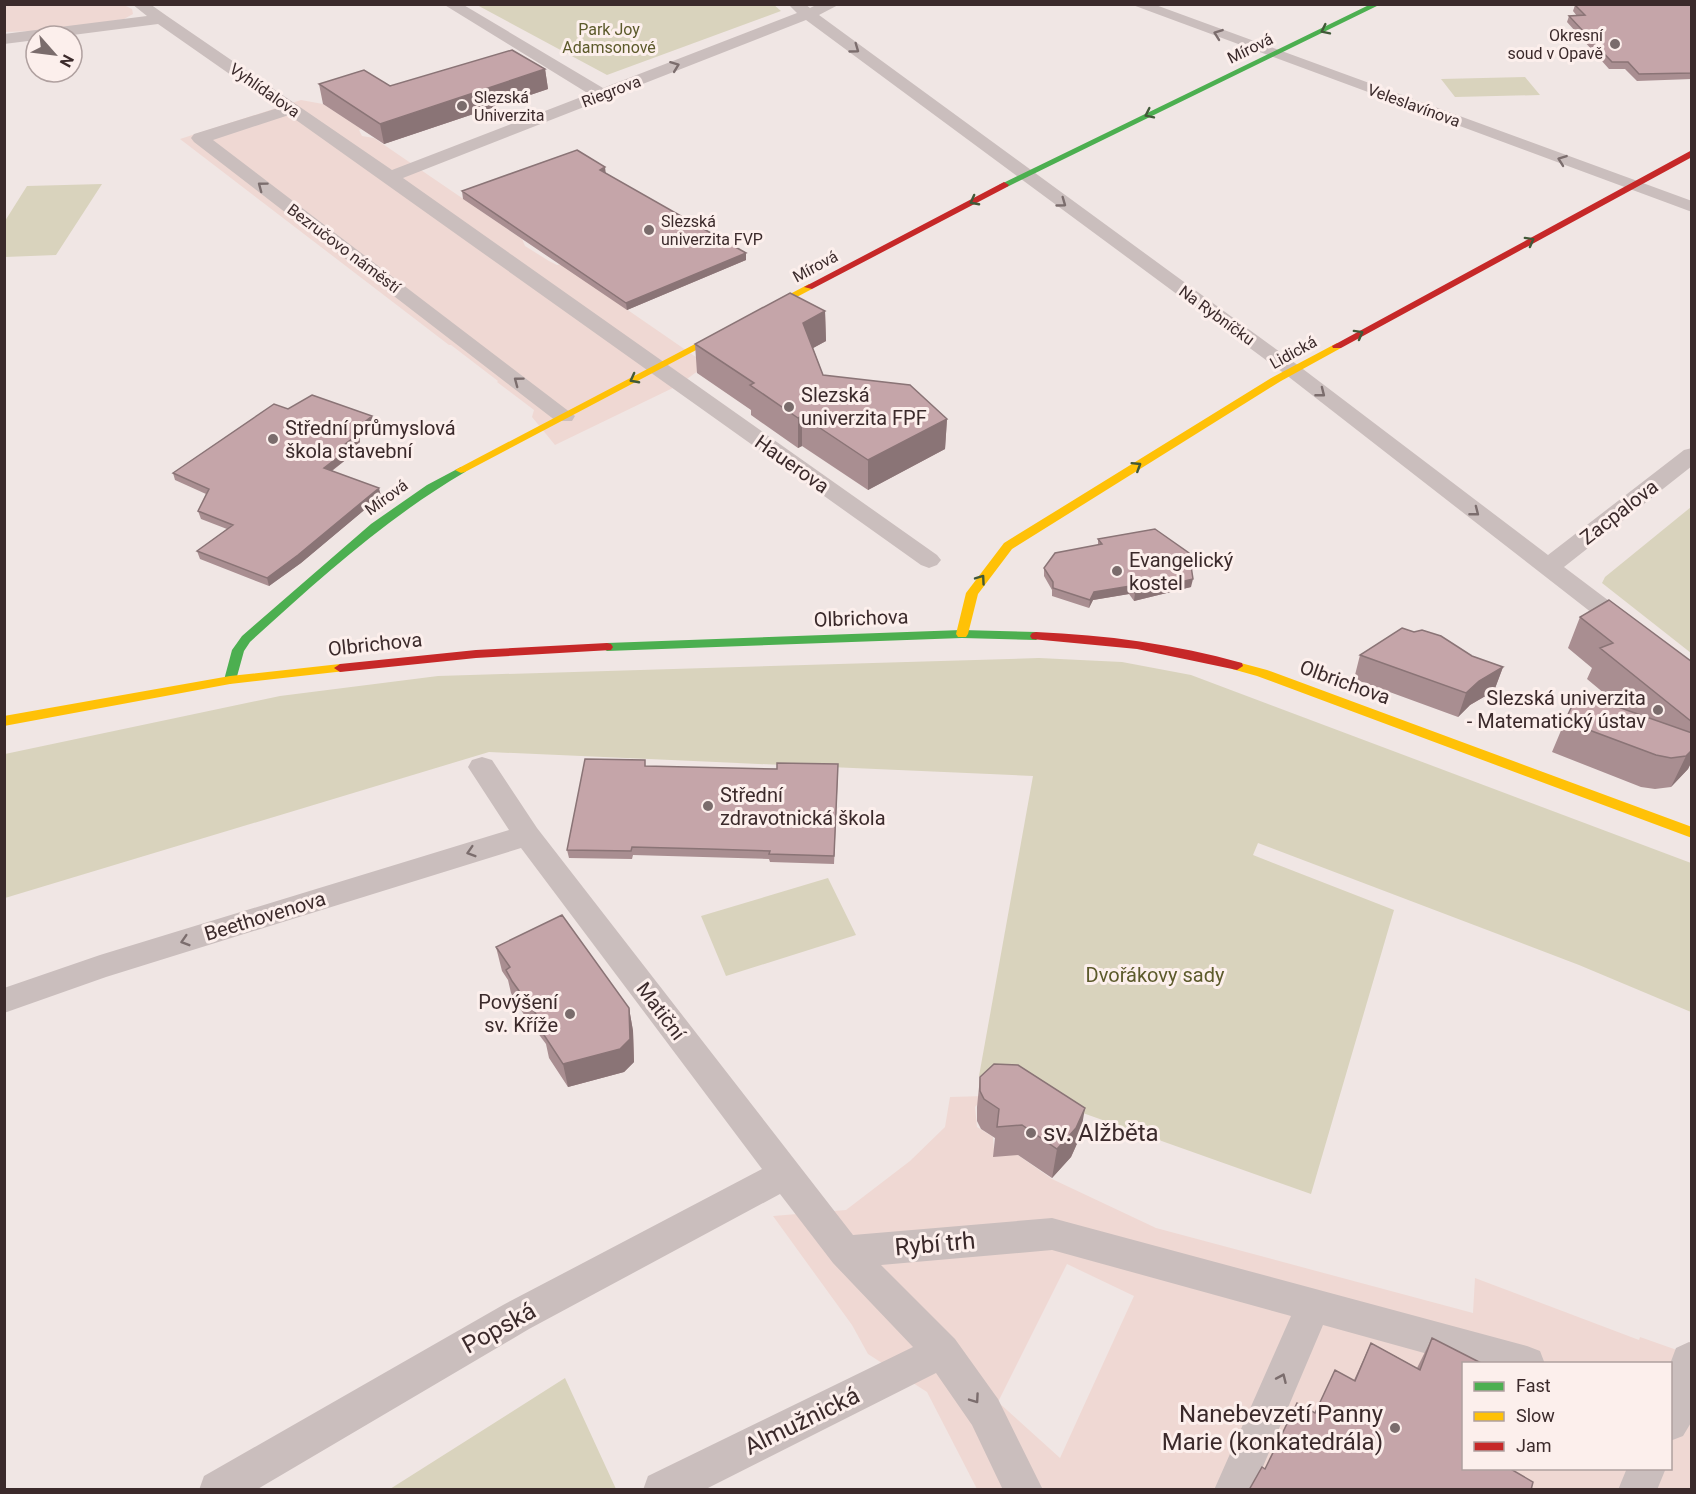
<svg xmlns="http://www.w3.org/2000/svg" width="1696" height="1494" viewBox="0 0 1696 1494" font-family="Roboto,sans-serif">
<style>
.green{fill:#d9d3bd}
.plaza{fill:#efd8d3;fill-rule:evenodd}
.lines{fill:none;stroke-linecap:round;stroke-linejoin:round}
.street{fill:#cabebd;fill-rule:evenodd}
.fast{fill:#4caf50;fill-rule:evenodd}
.slow{fill:#ffc107;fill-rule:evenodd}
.jam{fill:#c62828;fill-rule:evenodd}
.wall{fill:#a98e91}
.shaded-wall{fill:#8a7476}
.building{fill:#c5a5a9;stroke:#8a7476;stroke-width:1.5}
.oneway{stroke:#415938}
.oneway2{stroke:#7b6d6d}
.poi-dot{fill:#7a6c6c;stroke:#fcefec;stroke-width:2}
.labels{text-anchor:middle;stroke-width:6;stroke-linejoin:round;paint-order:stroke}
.far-park-label{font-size:16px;fill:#5c5a2b;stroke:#fcefec}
.far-poi-label{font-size:16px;fill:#3b2a2b;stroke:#fcefec;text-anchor:start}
.far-street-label{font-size:16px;fill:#3b2a2b;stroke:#fcefec}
.poi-label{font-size:20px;fill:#3b2a2b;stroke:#fcefec;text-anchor:start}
.street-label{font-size:20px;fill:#3b2a2b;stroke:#fcefec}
.park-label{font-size:20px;fill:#5c5a2b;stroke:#fcefec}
.near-poi-label{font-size:24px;fill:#3b2a2b;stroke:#fcefec;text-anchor:start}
.near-street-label{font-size:24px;fill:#3b2a2b;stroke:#fcefec}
</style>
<rect width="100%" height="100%" fill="#f0e6e4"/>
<path class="green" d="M773,4L781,11L607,75L477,5Z
M1525,77L1540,95L1455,97L1441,79Z
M102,184L56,255L5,257V221L27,186Z
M1691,507V653L1602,583L1605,577Z
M1039,658L1122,662L1191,675L1691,863V1012L1579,965L1258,843L1253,855L1394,910L1311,1194L979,1076L1033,776L489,752L5,898V754L280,696L438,676Z
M828,878L856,935L726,976L701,916Z
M565,1378L616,1489H390Z"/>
<path class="plaza" d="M4,5H124L132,9L133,14L124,19L56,30L6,32Z
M301,100L323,104L362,129L359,130L362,136L374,138L522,239L525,246L549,261L557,265L561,264L709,366L695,373L679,385L555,445L532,417L534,410L497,382L498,381L451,345H449L180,139Z
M985,1096L975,1107L977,1127L993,1137L994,1151L1015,1153L1052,1179L1156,1228L1473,1313L1475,1278L1639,1340L1640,1337L1691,1355V1487L1690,1490L1494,1489L1502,1469L1670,1468V1364H1464L1406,1397L1342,1408L1257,1489H977L927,1392L868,1354L852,1325L773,1216L846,1210L910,1161L945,1127L950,1097ZM1067,1264L1134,1296L1060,1458L998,1402Z"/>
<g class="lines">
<path class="street" d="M132,4H150L167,16L392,170L589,94L443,4H462L603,88L797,13L788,4H805L810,8L818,4H840L819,15L1299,366L1548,555L1684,450L1692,448V466L1564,567L1637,622L1641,628L1637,634L1628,636L1619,634L1285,374L806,20L403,178L937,555L941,560L937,565L929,568L921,565L289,115L213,140L575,416L572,421H556L194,142L191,138L194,134L278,108L158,24L65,36H36V40L4,44V34L147,16Z
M1130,4H1153L1692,201V212Z
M482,757L492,760L537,828L853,1235L1052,1218L1527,1346L1540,1351L1545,1364H1464L1323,1325L1253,1490H1214L1291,1316L1052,1250L881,1265L955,1339L998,1399L1043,1490H1003L972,1425L936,1373L704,1490H643L648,1476L913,1347L833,1263L780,1194L529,1329L256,1490H199L204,1476L503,1305L762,1169L521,848L106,977L4,1013V988L100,955L509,830L468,767L472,760Z
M1689,1342L1692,1343V1421L1683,1436L1670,1441V1364L1676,1348Z
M1627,1468H1666L1657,1490H1618Z"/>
<path class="fast" d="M1371,4H1381L1007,187L999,185Z
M461,467L467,470L465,472C385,519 318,580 250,642L244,651L236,680L230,684L225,683L224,680L232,650L242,636L371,524L427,485Z
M962,630L1036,632L1042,636L1036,640L962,638L607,651L601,647L607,643Z"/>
<path class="slow" d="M809,284L812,285V289L465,472L461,473L455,470Z
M1337,343L1341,344V348L1281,381L1012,549L978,594L968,634L966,637H958L956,634L966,593L1004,543L1273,377Z
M1237,662L1267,670L1692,827V838L1257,676L1232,669L1231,666Z
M340,664L345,665L346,668L345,671L230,684L4,726V716L230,676Z"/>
<path class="jam" d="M1692,150V157L1341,348H1333L1332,346Z
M1004,182L1009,185L1007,187L812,289L804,287Z
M1036,632C1106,635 1174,644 1242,663L1243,666L1237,670L1137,649L1032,639L1030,636L1032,633Z
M607,643L611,644L613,647L611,650L476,658L340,672L334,668L340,664L476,650Z"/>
</g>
<path class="wall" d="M1692,4V79L1637,81L1625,69H1609L1567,22L1569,16H1577L1573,11L1575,5Z
M545,69L548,89L384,144L323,104L319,84L390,86Z
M606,173L746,260L627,310L463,199L462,191Z
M825,311L826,341L813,348L823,375L947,419L945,449L868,490L802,446L798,448L751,415V410L697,373L695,344Z
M374,424L359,436L360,442L347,452L348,458L332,471L381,496L301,563L269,586L200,559L197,551L227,529L201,519L198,511L206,494L175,480L173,473Z
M1098,539L1191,587L1134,601L1129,594L1093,600L1089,608L1052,596V590L1044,576V568L1098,545Z
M1580,617L1692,662V765H1690L1688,769L1671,787L1655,789L1641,787L1552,752L1565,721L1623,709L1587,679L1592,668L1568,648Z
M1360,655L1472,656L1503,667L1494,691L1470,705L1458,717L1354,679Z
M646,766L838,772L834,864L770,862L769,859L633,855L632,859L569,858L567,850Z
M496,947L629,1008L633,1031L634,1062L624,1072L568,1087L549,1058L546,1044L517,1005L511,993L508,980L502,971Z
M980,1077L1080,1137L1071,1157L1052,1178L1018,1155L993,1157L995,1138L981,1129L977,1121V1107Z
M1432,1338L1483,1364L1265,1469L1315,1413L1354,1380L1371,1343L1417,1368Z"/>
<path class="shaded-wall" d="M545,69L548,89L384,144L380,124Z
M605,167L606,175L600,170Z
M746,253V260L627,310L626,303Z
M825,311L826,341L804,353L803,323Z
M372,416L374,424L359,436L360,442L347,452L348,458L326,475L324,468L352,432Z
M802,416V446L798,448V418Z
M947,419L945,449L868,490V460Z
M379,488L381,496L301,563L269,586L267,578Z
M1193,579L1191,587L1134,601L1135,593Z
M1130,586L1129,594L1093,600L1089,608L1090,600L1094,592Z
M1503,667L1494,691L1470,705L1458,717L1466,693L1479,681Z
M1692,750V761L1688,769L1671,787L1686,756Z
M629,1008L633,1031L634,1062L624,1072L568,1087L563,1064Z
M1085,1108L1080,1137L1071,1157L1052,1178L1057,1149Z"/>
<path class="building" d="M1692,4V73L1639,74L1628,62H1612L1569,16L1585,15L1575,5Z
M512,50L545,69L380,124L319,84L364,70L390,86Z
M577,150L605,167L600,170L746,253L626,303L462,191Z
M790,293L825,311L803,323L823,375L910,385L947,419L868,460L802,416L798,418L750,385L754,383L695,344Z
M312,395L372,416L352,432L358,434L340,448L346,451L324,468L379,488L298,555L267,578L197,551L233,525L198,511L209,489L173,473L274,404L288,409Z
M1155,529L1189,553L1193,579L1135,593L1130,586L1094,592L1090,600L1053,588V582L1044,568L1055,553L1102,544L1098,539Z
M1609,600L1692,662V722L1600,648L1613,643L1580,617Z
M1402,628L1414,632L1422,630L1441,636L1472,656L1503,667L1479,681L1466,693L1360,655Z
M1578,693L1692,733V750L1686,756L1671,758L1656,755L1565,721Z
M585,759L645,760V766L777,769V763L838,764L834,856L769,854L770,851L709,849L632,847L631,851L567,850Z
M562,915L629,1008L630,1039L620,1049L563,1064L544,1035L549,1032L512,981L506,970L510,967L496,947Z
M994,1064L1018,1065L1085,1108L1076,1128L1057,1149L1022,1125L997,1127L999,1109L984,1099L980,1091V1077Z
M1432,1338L1483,1364H1464V1468H1509L1533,1482L1531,1490H1249L1262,1467L1265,1469L1297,1403L1315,1413L1335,1370L1355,1381L1371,1343L1420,1370Z"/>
<defs><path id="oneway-chevron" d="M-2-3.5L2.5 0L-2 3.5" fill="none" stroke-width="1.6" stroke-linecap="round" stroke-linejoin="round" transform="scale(1.5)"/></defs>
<g class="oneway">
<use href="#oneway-chevron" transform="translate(1325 30) rotate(154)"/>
<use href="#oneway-chevron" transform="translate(1149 114) rotate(154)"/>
<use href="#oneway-chevron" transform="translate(974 201) rotate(152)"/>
<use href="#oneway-chevron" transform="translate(1530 241) rotate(-29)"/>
<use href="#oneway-chevron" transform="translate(1359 334) rotate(-29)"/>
<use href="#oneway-chevron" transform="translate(634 379) rotate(152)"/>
<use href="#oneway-chevron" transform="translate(1137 466) rotate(-32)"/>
<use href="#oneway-chevron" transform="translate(981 579) rotate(-55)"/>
</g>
<g class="oneway2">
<use href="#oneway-chevron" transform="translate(1218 34) rotate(-160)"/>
<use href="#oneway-chevron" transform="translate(855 49) rotate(36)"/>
<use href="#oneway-chevron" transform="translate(675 66) rotate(-21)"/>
<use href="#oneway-chevron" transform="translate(1562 160) rotate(-160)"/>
<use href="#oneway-chevron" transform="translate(262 186) rotate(-143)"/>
<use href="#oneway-chevron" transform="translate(1062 203) rotate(36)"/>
<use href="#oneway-chevron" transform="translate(518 381) rotate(-143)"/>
<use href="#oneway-chevron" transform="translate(1321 393) rotate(38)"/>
<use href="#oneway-chevron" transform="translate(1475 512) rotate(38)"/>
<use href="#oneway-chevron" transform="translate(471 852) rotate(163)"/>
<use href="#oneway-chevron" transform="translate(185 941) rotate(163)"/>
<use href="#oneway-chevron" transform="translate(1282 1378) rotate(-66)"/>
<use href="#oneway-chevron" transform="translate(975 1399) rotate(55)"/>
</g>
<g class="poi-dot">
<circle cx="1615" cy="44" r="6"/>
<circle cx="462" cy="106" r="6"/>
<circle cx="649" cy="230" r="6"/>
<circle cx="789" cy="407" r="6"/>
<circle cx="273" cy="439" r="6"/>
<circle cx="1117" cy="571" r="6"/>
<circle cx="1658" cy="710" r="6"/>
<circle cx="708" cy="806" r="6"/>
<circle cx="570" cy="1014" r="6"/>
<circle cx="1031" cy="1133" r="6"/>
<circle cx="1395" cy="1428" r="6"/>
</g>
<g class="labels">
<g class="far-park-label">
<text x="609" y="35">Park Joy<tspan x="609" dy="18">Adamsonové</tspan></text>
</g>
<g class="far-poi-label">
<text x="1603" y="41" text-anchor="end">Okresní<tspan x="1603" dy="18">soud v Opavě</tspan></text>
<text x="474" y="103">Slezská<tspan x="474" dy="18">Univerzita</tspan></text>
<text x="661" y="227">Slezská<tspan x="661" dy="18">univerzita FVP</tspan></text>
</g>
<g class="far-street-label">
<text transform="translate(1250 48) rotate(-26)" y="6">Mírová</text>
<text transform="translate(265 90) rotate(35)" y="6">Vyhlídalova</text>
<text transform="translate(611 91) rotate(-21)" y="6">Riegrova</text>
<text transform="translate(1414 105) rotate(20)" y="6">Veleslavínova</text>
<text transform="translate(344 248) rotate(37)" y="6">Bezručovo náměstí</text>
<text transform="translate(815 266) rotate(-28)" y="6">Mírová</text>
<text transform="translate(1217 315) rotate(36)" y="6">Na Rybníčku</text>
<text transform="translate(1293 352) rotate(-29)" y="6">Lidická</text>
<text transform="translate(386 497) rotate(-36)" y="6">Mírová</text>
</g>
<g class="poi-label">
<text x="801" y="402">Slezská<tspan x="801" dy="23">univerzita FPF</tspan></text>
<text x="285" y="435">Střední průmyslová<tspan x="285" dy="23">škola stavební</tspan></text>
<text x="1129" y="567">Evangelický<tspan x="1129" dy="23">kostel</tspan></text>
<text x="1646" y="705" text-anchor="end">Slezská univerzita<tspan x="1646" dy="23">- Matematický ústav</tspan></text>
<text x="720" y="802">Střední<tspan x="720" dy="23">zdravotnická škola</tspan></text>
<text x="558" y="1009" text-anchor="end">Povýšení<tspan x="558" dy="23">sv. Kříže</tspan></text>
</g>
<g class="street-label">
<text transform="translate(792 464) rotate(35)" y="7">Hauerova</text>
<text transform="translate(1619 512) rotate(-38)" y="7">Zacpalova</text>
<text transform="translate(861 618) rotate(-2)" y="7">Olbrichova</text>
<text transform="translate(375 644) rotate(-6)" y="7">Olbrichova</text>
<text transform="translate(1345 682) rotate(20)" y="7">Olbrichova</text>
<text transform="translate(265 916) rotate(-17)" y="7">Beethovenova</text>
<text transform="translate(661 1011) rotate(53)" y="7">Matiční</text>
</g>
<g class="park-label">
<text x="1155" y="982">Dvořákovy sady</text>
</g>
<g class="near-poi-label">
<text x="1043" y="1141">sv. Alžběta</text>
<text x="1383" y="1422" text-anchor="end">Nanebevzetí Panny<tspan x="1383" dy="28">Marie (konkatedrála)</tspan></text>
</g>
<g class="near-street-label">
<text transform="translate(935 1244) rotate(-5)" y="8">Rybí trh</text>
<text transform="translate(499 1328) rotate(-29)" y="8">Popská</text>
<text transform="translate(802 1421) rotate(-26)" y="8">Almužnická</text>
</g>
</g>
<rect width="1696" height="1494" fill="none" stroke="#3b2a2b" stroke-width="12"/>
<rect x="1462" y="1362" width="210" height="108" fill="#fcefec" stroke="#afa09f" stroke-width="1.5"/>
<rect x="1474" y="1382" width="30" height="9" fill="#4caf50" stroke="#afa09f" stroke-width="1.5"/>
<text x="1516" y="1392" font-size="18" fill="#3b2a2b">Fast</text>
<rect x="1474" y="1412" width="30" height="9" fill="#ffc107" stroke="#afa09f" stroke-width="1.5"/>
<text x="1516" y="1422" font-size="18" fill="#3b2a2b">Slow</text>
<rect x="1474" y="1442" width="30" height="9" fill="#c62828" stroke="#afa09f" stroke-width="1.5"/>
<text x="1516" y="1452" font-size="18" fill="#3b2a2b">Jam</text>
<g transform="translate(54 54) rotate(118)"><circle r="28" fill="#fcefec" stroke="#afa09f" stroke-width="1.5"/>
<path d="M0-4.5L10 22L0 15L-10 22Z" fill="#7a6c6c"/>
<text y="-9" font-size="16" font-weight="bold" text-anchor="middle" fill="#3b2a2b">N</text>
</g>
</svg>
